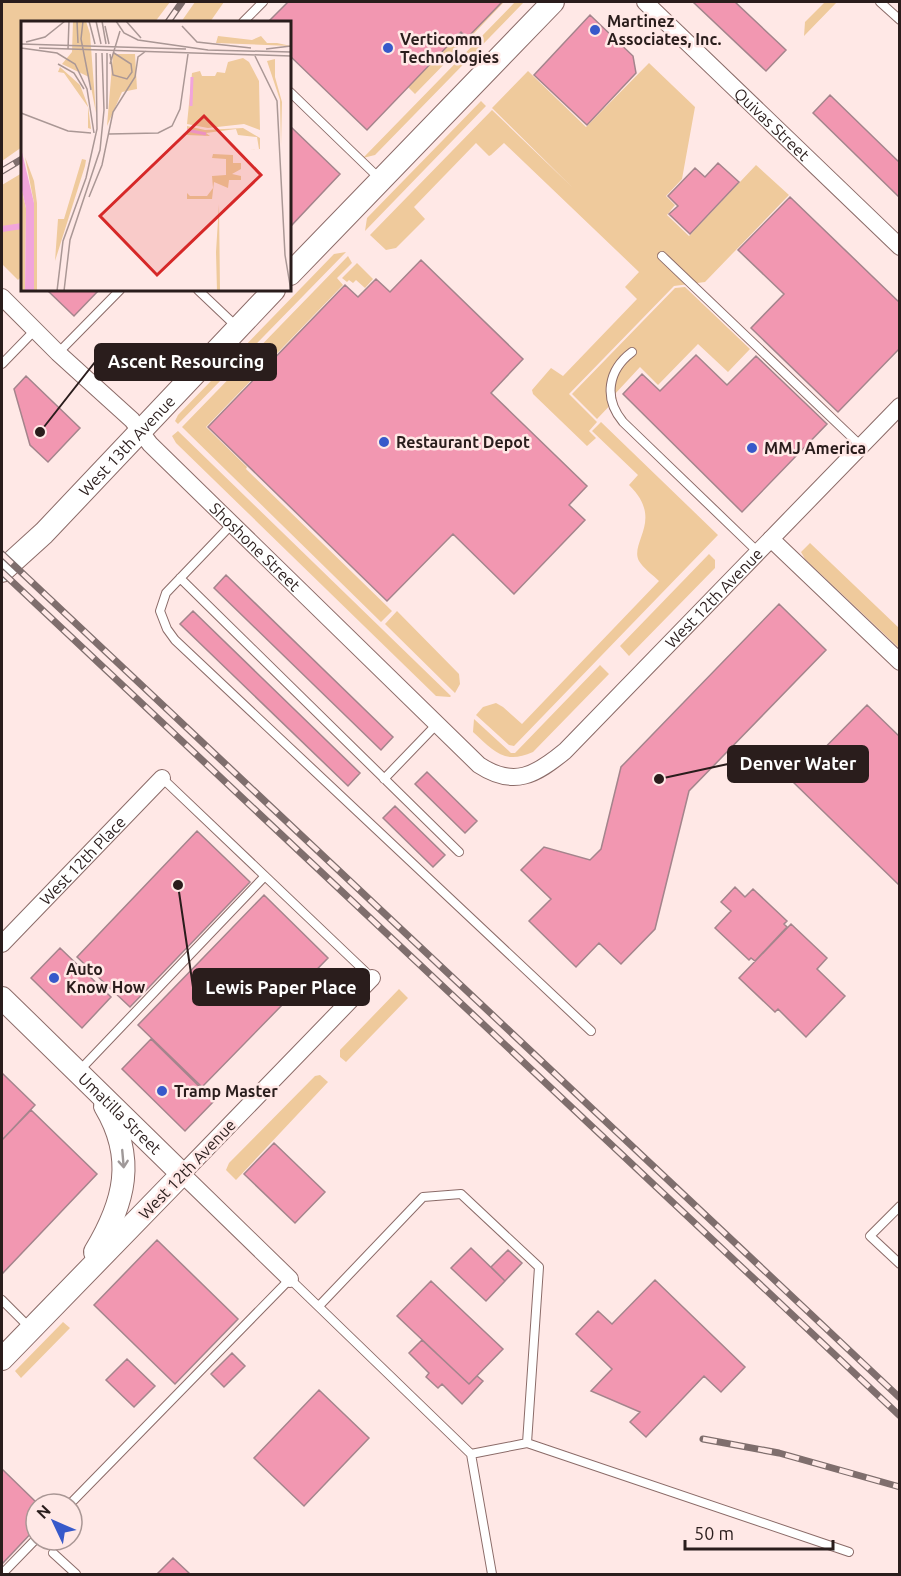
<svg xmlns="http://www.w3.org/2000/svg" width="901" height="1576" viewBox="0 0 901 1576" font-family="Ubuntu,sans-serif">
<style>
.green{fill:#efca9c}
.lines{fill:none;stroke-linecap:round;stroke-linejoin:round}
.stream{stroke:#f1a5db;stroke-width:6}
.building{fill:#f297b1;stroke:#a4848c;stroke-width:1.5}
.lane-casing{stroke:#8b6b68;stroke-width:10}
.street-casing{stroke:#8b6b68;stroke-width:18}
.secondary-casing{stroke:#8b6b68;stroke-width:24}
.lane{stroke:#fff;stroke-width:8}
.street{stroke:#fff;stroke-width:16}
.secondary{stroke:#fff;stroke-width:22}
.rail-casing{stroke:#7f6e6d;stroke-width:7}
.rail{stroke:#ffe8e6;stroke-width:4.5;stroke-dasharray:14;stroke-linecap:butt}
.oneway{stroke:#9f9999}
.poi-dot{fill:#3759ca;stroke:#ffe8e6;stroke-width:2}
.labels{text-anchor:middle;stroke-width:5;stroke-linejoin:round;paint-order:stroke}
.poi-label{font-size:16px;font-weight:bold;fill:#2a1d1c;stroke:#ffe8e6;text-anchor:start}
.street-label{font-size:16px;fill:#2a1d1c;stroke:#ffe8e6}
.inset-river{fill:none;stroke:#f1a5db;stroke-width:3}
.inset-road{fill:none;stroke:#aa9795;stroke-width:1.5}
.view{fill:#d62828;fill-opacity:0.15;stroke:#d62828;stroke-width:3}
.inset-edge{fill:none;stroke:#2a1d1c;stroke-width:3}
.leader{fill:none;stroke:#2a1d1c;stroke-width:2}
.callout-dot{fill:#2a1d1c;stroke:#ffe8e6;stroke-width:2}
.callout{fill:#2a1d1c;stroke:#2a1d1c;stroke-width:2}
.callout-label{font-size:18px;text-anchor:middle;font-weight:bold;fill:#fff}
</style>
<rect width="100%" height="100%" fill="#ffe8e6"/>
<path class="green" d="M2,2H170L155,22H22V147L2,161Z
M195,2H224L210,22H181Z
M502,2H504L462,46L455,39L461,32L467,37Z
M515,2H524L375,155L363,158Z
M825,2H837L804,36L805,22Z
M452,42L459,49L415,94L408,87Z
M649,63L695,107L682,179L666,196L675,205L667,215L689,236L756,165L789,195L705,282L674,286L569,394L597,422L589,431L596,438L587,446L533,394L532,390L551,368L563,376L637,299L625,287L639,272L504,143L491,155L489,156L476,143L414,207L425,219L396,248L386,250L370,235L492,110L573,188L492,108L528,71L586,127Z
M481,101L486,106L365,231L367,218Z
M22,173V276L18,280L2,264V185Z
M346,252L178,424L175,421L178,415L334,254Z
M348,256L352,263L337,278L343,285L206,427L247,467L246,469L392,611L381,622L182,427Z
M357,263L373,279L365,288L356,280L353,283L349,280L347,282L342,278Z
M685,287L750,349L728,372L698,344L658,385L640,367L614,395L617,398L597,419L572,394L675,288Z
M601,422L718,535L514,746L509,745L476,715L483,707L496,703L503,707L522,724L659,581C653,575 643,568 639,561C629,542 665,520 629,485L638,475L592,431Z
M178,431L451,696L450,697L436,696L176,443L172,436Z
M810,543L899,628V648L805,559L801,552Z
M709,554L715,560V568L629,656L620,646Z
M397,611L459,674L460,684L455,693L385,624Z
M600,665L609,674L533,752C504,765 494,751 473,732L474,719L511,753H515Z
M399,989L408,998L346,1062L340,1057V1050Z
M320,1075L328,1082L236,1180L226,1170L229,1163L315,1076Z
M63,1322L70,1328L21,1378L15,1371Z"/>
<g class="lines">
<path class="stream" d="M2,229L22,226"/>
</g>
<path class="building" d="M288,2H502L467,38L461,32L367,130L290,56V22H268Z
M693,2H735L786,50L766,71Z
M590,15L633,56L636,73L587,125L534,75Z
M830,95L900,163V198L813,113Z
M290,126L340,174L290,227Z
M718,163L739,182L690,234L669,214L678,206L668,196L695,168L705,177Z
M790,197L900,303V348L838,412L751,328L784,294L738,250Z
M421,260L523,359L491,393L587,486L569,505L585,520L514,594L453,534L387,601L208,427L345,285L358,297L376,279L390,292Z
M47,290H99L74,316Z
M696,355L727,385L756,356L827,424L742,512L623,394L642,374L660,391Z
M26,376L80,428L48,462L30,445L14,389Z
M226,575L393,737L381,750L214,588Z
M779,604L826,650L689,791L655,929L621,964L599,943L576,967L529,921L551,899L521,870L544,847L590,860L601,849L621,767Z
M193,611L360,773L348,786L180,624Z
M867,705L900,737V886L792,781Z
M427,772L477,821L465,833L415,784Z
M395,806L445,855L433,867L383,818Z
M197,831L250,882L130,1007L77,957Z
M735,887L745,897L753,889L787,921L784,924L787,927L755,961L751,958L749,960L715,928L731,911L721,902Z
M264,895L328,958L202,1087L138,1025Z
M791,924L827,958L817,969L845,996L806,1037L778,1009L775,1012L739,978Z
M60,948L111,997L82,1028L31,978Z
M151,1039L214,1101L185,1131L122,1069Z
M2,1073L35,1105L2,1140Z
M31,1110L97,1174L2,1274V1140Z
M274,1143L325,1192L295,1223L244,1174Z
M157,1240L238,1319L175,1384L94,1305Z
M471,1248L505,1281L486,1301L451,1268Z
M508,1250L522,1263L505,1281L491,1267Z
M655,1280L745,1367L721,1392L704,1376L646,1437L630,1422L640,1412L591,1391L612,1369L576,1334L598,1311L612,1324Z
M431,1281L503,1349L469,1384L397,1316Z
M422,1340L469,1384L477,1376L483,1381L462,1404L442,1384L438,1388L426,1377L429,1373L409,1353Z
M232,1353L245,1366L224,1387L211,1374Z
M127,1359L155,1386L134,1407L106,1380Z
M319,1390L369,1438L304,1506L254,1458Z
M2,1469L38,1504H36V1528L2,1564Z
M173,1558L190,1574H157Z"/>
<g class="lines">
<defs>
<path id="lane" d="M880,2L900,20
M243,22L263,2
M290,92L380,179
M662,256L861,446
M198,290L237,327
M632,352C608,370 603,398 623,422L758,552
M58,353L120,290
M2,364L35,330
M232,524L166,593L160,611L167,629L175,640L591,1031
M180,578L459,852
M162,778L372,978
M384,779L437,724
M79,1071L265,876
M900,1206L870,1236L900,1264
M2,1300L31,1329
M319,1306L423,1197L461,1194L539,1267L527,1443
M471,1454L527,1443L849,1552
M70,1504L290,1279L471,1454L492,1574
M53,1553L76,1574
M2,1574L36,1539"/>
<g id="street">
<path id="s1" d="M645,2L900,247"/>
<path id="s2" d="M2,297L58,353L132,420L150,444L479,765C514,788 536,775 565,751L900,406"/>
<path d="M771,539L900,662"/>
<path id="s3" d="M2,944L162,778"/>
<path d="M290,1279L182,1174L372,978"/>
</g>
<g id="secondary">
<path d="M290,274L553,2"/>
<path id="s4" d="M2,571L44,533L274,290"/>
<path id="s5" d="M2,998L182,1174L2,1359"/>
<path d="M95,1252C125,1202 136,1158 105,1106"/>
</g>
</defs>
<use href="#lane" class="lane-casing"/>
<use href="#street" class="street-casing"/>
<use href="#secondary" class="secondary-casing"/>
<use href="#lane" class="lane"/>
<use href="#street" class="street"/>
<use href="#secondary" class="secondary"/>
<defs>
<path id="rail" d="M168,22L182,2
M2,171L22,159
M2,554L900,1398
M2,572L900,1416
M703,1439L779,1453L900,1487"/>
</defs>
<use href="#rail" class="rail-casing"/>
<use href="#rail" class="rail"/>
</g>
<defs><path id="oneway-shaft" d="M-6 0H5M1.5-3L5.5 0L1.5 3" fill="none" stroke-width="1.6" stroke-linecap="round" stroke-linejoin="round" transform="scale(1.5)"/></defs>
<use class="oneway" href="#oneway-shaft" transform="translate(123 1159) rotate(85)"/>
<g class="poi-dot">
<circle cx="595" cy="30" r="6"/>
<circle cx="388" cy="48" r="6"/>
<circle cx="384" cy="442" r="6"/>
<circle cx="752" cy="448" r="6"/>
<circle cx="54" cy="978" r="6"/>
<circle cx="162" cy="1091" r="6"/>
</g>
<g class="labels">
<g class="poi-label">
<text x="607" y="27">Martinez<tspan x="607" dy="18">Associates, Inc.</tspan></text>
<text x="400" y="45">Verticomm<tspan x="400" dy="18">Technologies</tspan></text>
<text x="396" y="448">Restaurant Depot</text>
<text x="764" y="454">MMJ America</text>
<text x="66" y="975">Auto<tspan x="66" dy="18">Know How</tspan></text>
<text x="174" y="1097">Tramp Master</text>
</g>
<g class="street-label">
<text dy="6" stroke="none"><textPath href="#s1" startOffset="176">Quivas Street</textPath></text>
<text dy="6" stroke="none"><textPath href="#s4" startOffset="177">West 13th Avenue</textPath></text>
<text dy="6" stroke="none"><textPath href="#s2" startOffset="356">Shoshone Street</textPath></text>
<text dy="6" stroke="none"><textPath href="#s2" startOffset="978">West 12th Avenue</textPath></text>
<text dy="6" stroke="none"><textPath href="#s3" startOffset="116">West 12th Place</textPath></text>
<text dy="6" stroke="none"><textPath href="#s5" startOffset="165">Umatilla Street</textPath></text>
<text transform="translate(187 1169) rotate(-46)" y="6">West 12th Avenue</text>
</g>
</g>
<g transform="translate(21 21)">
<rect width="270" height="270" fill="#ffe8e6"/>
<path d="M52,0H65L69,13L75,92L68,56L41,43L51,31ZM197,15L231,19L240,15L246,22H256L270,25L195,22ZM92,33H114L116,68L101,71L86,105ZM222,37L228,41L238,60L239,109L223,103L187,107L166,103L171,52L179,50L181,55H194L196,51L204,52L207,41ZM254,38V56L261,81L260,125L259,79L246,40ZM39,46L59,64L67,85L70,108L67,107V86L43,52L37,51ZM166,105L184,109L222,107L239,117V128L229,129L238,128L236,116L217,114L215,108L185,112L189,115L166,114ZM192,133L212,134V142H220V148L211,153L220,155V159H208L207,167L193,161L191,178H166V172L169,175H186L192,167L191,155L205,154V138L191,137ZM4,136L13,160L16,182V270H13V182ZM61,138L65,139L64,145L34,240L37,198H43ZM0,165L5,187L4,270H1ZM198,183L199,270H196L195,231Z" fill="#efca9c"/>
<path d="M0,127L13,182V270H4L5,187L0,165Z" fill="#f1a5db"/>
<path class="inset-river" d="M170,85L171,56M166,109L185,113"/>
<path class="inset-road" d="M56,0L57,22M62,0L60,18L70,69M68,0L74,23M75,0L80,23M81,0L85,23M95,0L103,12L117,19L187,29M105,0L120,17M84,5L88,23M161,5L176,21L230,27M5,21L24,16L44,0M0,23L165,28M0,27L36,32L54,43L66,68L73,112M18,27L270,35M47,28L48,0M245,28L270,25M186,29L270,31M86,32V88M89,33L92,54L106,58L111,51L110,43L93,32M234,35L256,80L264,234L270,270M37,43L53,52L63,68M89,43L99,10M0,92L47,110L70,112M88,113L137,112L151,105L159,88L167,33M68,176L81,144L92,91L114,56L117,36L125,30M36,270L42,220L65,157L76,108L75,32M43,270L49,219L79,129L83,89L81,32"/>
<path class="view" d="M183,95L240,154L136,254L79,195Z"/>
<rect width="270" height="270" class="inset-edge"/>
</g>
<path class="leader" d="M40 432L95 362M659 779L728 764M178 885L193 987"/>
<g class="callout-dot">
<circle cx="40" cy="432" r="6"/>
<circle cx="659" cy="779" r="6"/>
<circle cx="178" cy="885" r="6"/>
</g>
<g class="callout">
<rect x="95" y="344" width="181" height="36" rx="6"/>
<rect x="728" y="746" width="140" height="36" rx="6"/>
<rect x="193" y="969" width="176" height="36" rx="6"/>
</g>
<g class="callout-label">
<text x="186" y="368">Ascent Resourcing</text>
<text x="798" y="770">Denver Water</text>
<text x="281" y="994">Lewis Paper Place</text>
</g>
<rect width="901" height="1576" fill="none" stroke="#2a1d1c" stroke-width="6"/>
<g transform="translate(54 1522) rotate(314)"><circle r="28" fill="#ffe8e6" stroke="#aa9795" stroke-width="1.5"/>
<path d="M0-4.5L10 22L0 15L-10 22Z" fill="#3759ca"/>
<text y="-9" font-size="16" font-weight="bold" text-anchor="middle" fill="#2a1d1c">N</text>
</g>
<path d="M685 1540v9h148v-9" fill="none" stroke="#2a1d1c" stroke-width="3"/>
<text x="694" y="1540" font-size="18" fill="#2a1d1c" stroke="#ffe8e6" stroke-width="4.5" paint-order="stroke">50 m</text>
</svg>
